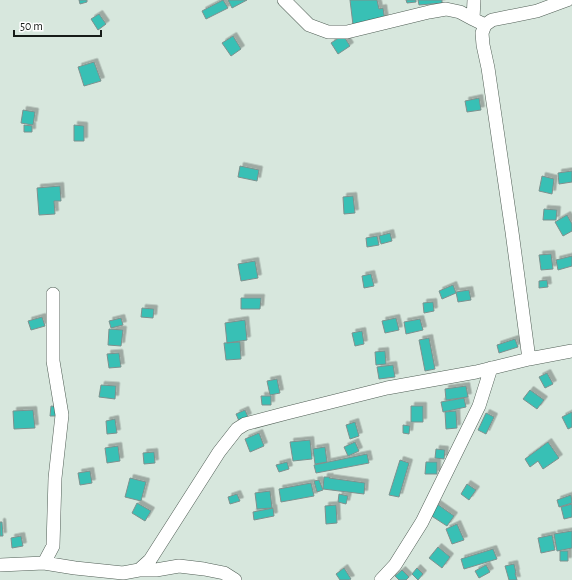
<svg xmlns="http://www.w3.org/2000/svg" width="572" height="580" viewBox="0 0 572 580" font-family="'Alegreya Sans',sans-serif">
<style>
.building{fill:#37c0b5;stroke:#7e918e;filter:url(#shadow)}
.lines{fill:none;stroke-linecap:round;stroke-linejoin:round}
.street-casing{stroke:#515f56;stroke-width:14}
.street{stroke:#fff;stroke-width:13}
</style>
<defs>
<filter id="shadow"><feDropShadow dx="3.5" dy="-3.5" stdDeviation="0" flood-color="#0004"/></filter>
</defs>
<rect width="100%" height="100%" fill="#d7e7dd"/>
<path class="building" d="M79,0H87V2L80,4Z
M223,0L228,8L206,19L202,11Z
M228,0H247L232,8Z
M350,0H377L379,9L383,8L385,21L353,25Z
M406,0H416V2L407,3Z
M418,0H442V3L419,5Z
M99,14L106,24L98,30L91,19Z
M343,35L350,46L338,54L331,43Z
M233,36L241,49L231,56L222,43Z
M94,62L101,81L84,86L78,67Z
M479,98L481,110L467,112L465,101Z
M23,110L35,112L33,125L21,123Z
M24,125L32,126V132H24Z
M74,125L84,126V141H74Z
M240,166L259,170L257,181L238,177Z
M572,171V182L559,184L558,173Z
M542,176L554,179L552,194L539,191Z
M60,186L61,201H54L55,214L39,215L37,188Z
M353,196L355,213L344,214L343,197Z
M544,209L557,210L556,220H543Z
M567,215L572,224V231L563,236L555,222Z
M390,233L392,241L381,244L379,236Z
M377,236L379,245L367,247L366,238Z
M551,254L553,269L541,270L539,255Z
M572,256V266L558,270L556,260Z
M255,261L258,278L241,281L238,264Z
M371,274L374,286L364,288L362,276Z
M547,280L548,287L539,288V281Z
M453,285L456,293L442,299L439,291Z
M469,290L471,300L458,302L456,292Z
M241,298H261L260,309H241Z
M433,302L434,311L424,313L423,303Z
M142,308L154,309L153,318L141,317Z
M42,317L45,326L31,330L28,321Z
M121,318L123,325L111,328L109,321Z
M396,318L399,330L385,333L382,321Z
M420,319L423,330L406,334L404,322Z
M245,320L247,340L227,343L225,323Z
M109,329L123,330L121,346L108,345Z
M362,331L364,344L355,346L352,333Z
M429,338L435,369L425,371L419,340Z
M515,339L518,347L499,353L497,345Z
M240,342L241,359L226,360L224,343Z
M385,351L386,364L376,365L375,352Z
M119,353L121,367L109,368L107,354Z
M393,365L395,377L379,379L377,367Z
M547,373L553,384L545,388L539,377Z
M277,379L280,393L270,395L267,381Z
M101,385L116,386L115,399L99,397Z
M466,386L468,397L446,400L445,389Z
M530,390L544,400L537,409L523,399Z
M261,396H271V405H262Z
M464,398L466,407L443,412L441,402Z
M51,406L58,407V416H50Z
M411,406H423V422H411Z
M33,410L35,428L14,429L13,411Z
M245,410L248,417L239,421L236,414Z
M456,411L457,428L446,429L445,412Z
M572,412V427L568,429L562,417Z
M486,413L494,417L486,434L478,430Z
M115,419L117,433L107,434L106,421Z
M355,422L359,436L350,439L346,425Z
M403,425L410,426L409,434L403,433Z
M259,433L264,446L250,452L245,439Z
M310,440L312,459L293,461L290,442Z
M355,442L359,451L348,456L344,447Z
M548,442L559,458L543,469L538,461L530,467L525,459Z
M118,446L120,461L107,463L105,448Z
M325,447L327,462L315,464L313,449Z
M436,449L445,450L444,459L435,458Z
M154,452L155,463L144,464L143,453Z
M367,454L369,463L316,473L314,465Z
M400,460L409,463L399,497L389,495Z
M287,462L289,469L279,472L276,465Z
M426,462H437V474H425Z
M90,471L92,483L80,485L78,473Z
M324,477H330L329,478L365,483L364,494L323,489Z
M130,478L146,482L141,501L125,497Z
M319,480L323,490L317,492L314,481Z
M311,483L314,496L281,502L279,489Z
M467,484L476,490L469,500L461,494Z
M270,491L272,508L257,509L255,493Z
M237,494L240,501L230,504L228,497Z
M339,494L348,496L346,504L338,502Z
M571,495L572,503L559,507L557,500Z
M137,503L151,511L145,521L132,513Z
M437,504L454,516L447,526L430,515Z
M572,504V517L564,519L561,507Z
M336,505L337,523L326,524L325,506Z
M273,508L274,516L254,520L253,512Z
M0,522H2L3,536H0Z
M457,524L464,540L452,544L446,529Z
M572,531V548L557,551L554,534Z
M552,535L555,550L541,553L538,538Z
M21,536L23,546L12,548L11,538Z
M438,547L450,557L442,568L429,558Z
M493,549L497,559L464,569L461,559Z
M560,551H568V561H560Z
M514,564L516,573H515L517,580H509L505,566Z
M486,565L490,572L479,578L475,571Z
M344,568L351,579L349,580H340L336,574Z
M417,568L423,574L418,580L412,574Z
M402,570L409,577L406,580H399L395,576Z"/>
<g class="lines">
<defs>
<path id="street" d="M284,0L309,25L328,32H347L429,12L446,9L460,12L473,19L485,25
M473,19L474,0
M529,359L572,351
M44,563L53,546L55,478L62,415L53,361V294
M0,565L44,563L75,568L123,573L139,570L150,560L219,452L237,429L245,424L287,413L387,388L476,372L529,359L512,232L488,68L483,45L482,33L485,25L492,20L537,11L567,0
M139,570H156L179,566L204,569L224,573L235,580
M381,580L395,565L422,522L479,406L491,368"/>
</defs>
<use href="#street" class="street-casing"/>
<use href="#street" class="street"/>
</g>
<path d="M14 30v6h87v-6" fill="none" stroke="#161c18" stroke-width="2"/>
<text x="20" y="30" font-size="12" fill="#161c18" stroke="#ffffff" stroke-width="3" paint-order="stroke">50 m</text>
</svg>
